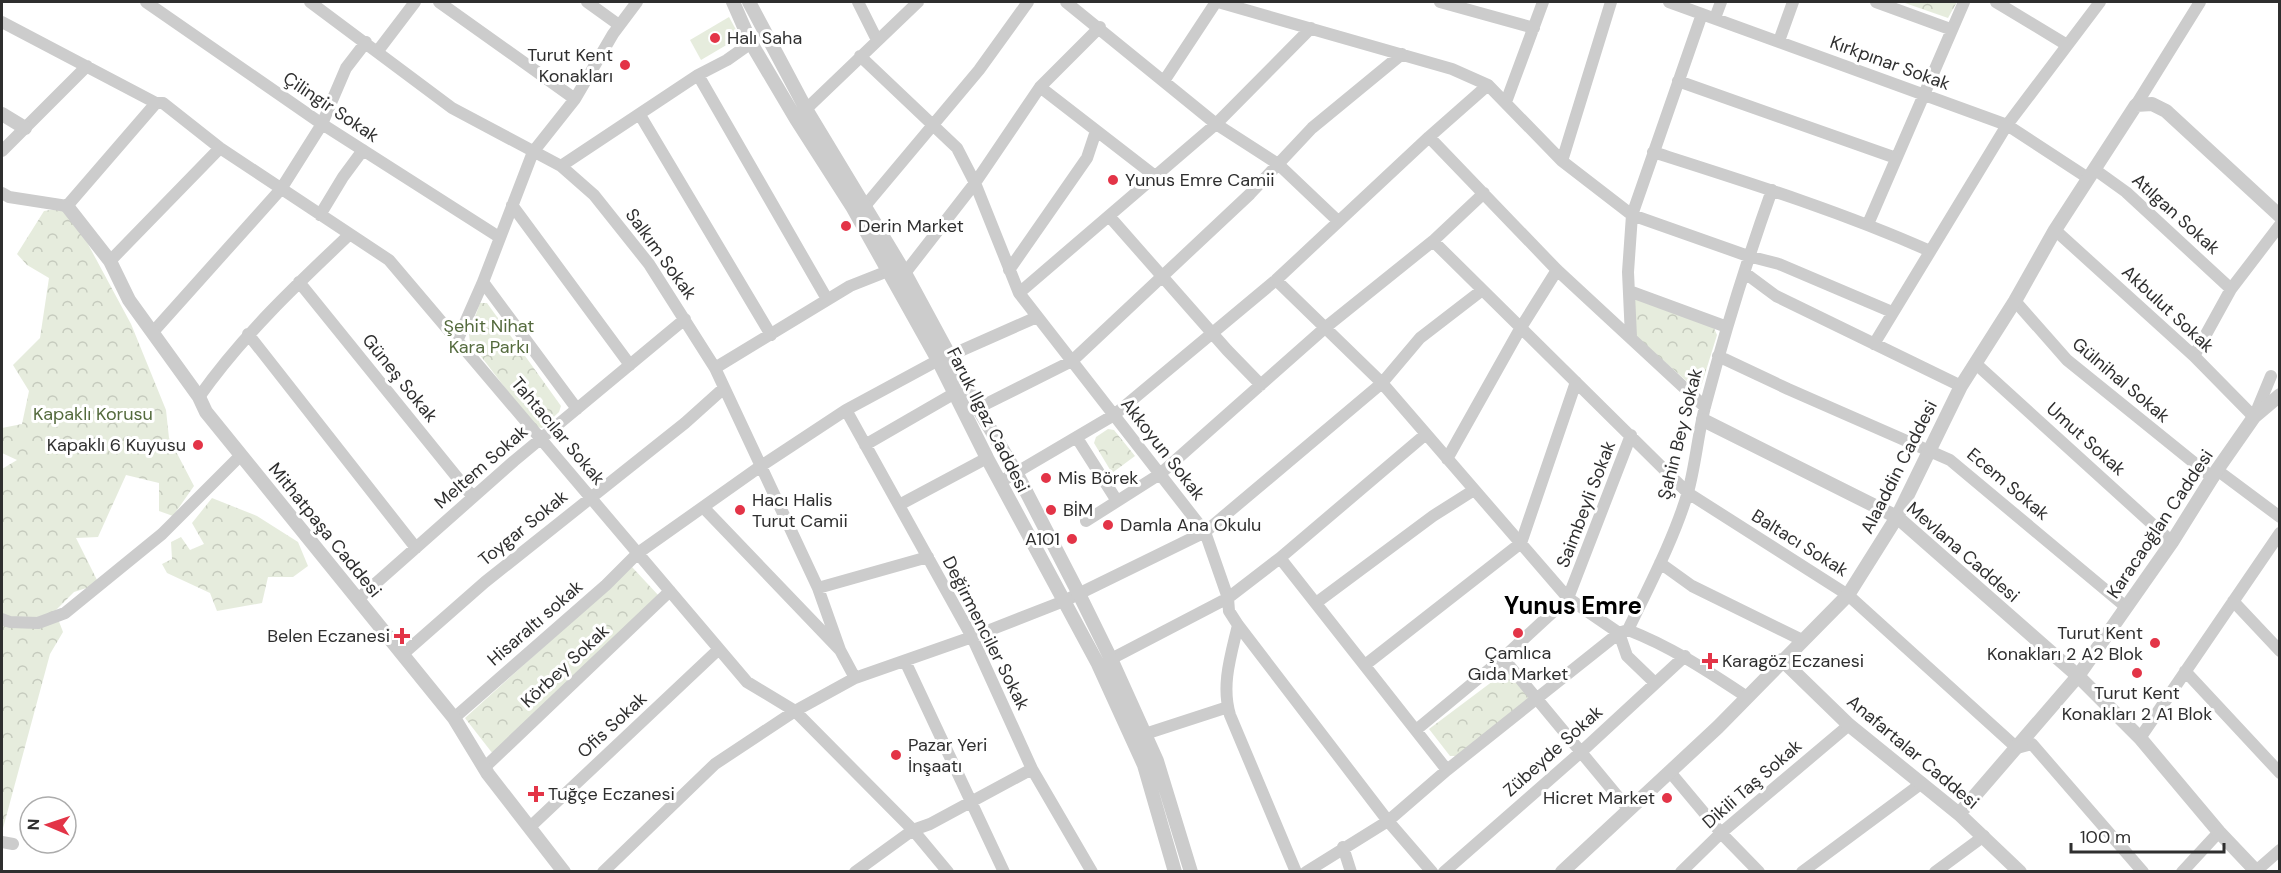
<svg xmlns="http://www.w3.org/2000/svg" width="2281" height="873" viewBox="0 0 2281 873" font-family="'DM Sans',sans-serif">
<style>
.forest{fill:url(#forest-crowns)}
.pitch{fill:#e6ecdd}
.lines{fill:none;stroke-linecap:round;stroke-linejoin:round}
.minor{stroke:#ccc;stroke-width:12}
.tertiary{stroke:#ccc;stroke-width:14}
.poi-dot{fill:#e33447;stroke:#fff;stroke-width:2}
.labels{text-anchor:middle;stroke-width:6;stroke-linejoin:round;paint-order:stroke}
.poi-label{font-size:18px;fill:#2f2f2f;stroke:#fff;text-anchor:start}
.street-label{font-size:18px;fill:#2f2f2f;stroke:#fff}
.park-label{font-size:18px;fill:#546a3d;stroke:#fff}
.district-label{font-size:24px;font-weight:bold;fill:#000;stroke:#fff}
</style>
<defs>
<pattern id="forest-crowns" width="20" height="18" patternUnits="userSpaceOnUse" patternTransform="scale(1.5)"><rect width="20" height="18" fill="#e6ecdd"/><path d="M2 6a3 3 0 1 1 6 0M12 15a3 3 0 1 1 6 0" fill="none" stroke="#c6cbbe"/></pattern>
</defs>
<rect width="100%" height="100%" fill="#fff"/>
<path class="forest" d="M1902,2H1957L1948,18Z
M68,207L131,324L166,410L169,438L194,486L173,516L159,511V483L126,475L98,537L76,538L99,584L74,592L55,611L63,632L50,654L2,832V469L17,460L2,453V428L22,424L29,391L13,365L40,338L49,278L27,265L17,254L44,211Z
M1639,297L1714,328L1717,335L1700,390L1698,391L1635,336L1633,301Z
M480,303H487L561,406L559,412L542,428L535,427L470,342L469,334Z
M1108,429L1114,430L1135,456L1112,473L1094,443L1096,437Z
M212,498L257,516L298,542L308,566L293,577H268L262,603L217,611L210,593L167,573L162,564L172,559L171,542L181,537L190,550L204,544L192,523Z
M632,567L659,596L493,754L465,718Z
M1509,669L1528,694V700L1457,756H1450L1429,729Z"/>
<path class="pitch" d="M729,17L740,37L701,60L690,40Z"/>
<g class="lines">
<path class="minor" d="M146,2L322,124L499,237
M310,2L452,108L561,166L594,195L649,264L715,368L818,588L840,650
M439,2L575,99
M587,2L619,25
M858,2L877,40
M1066,2L1216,124L1278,164L1338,221
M1218,2L1452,69L1488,85L1562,161L1632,215L1748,256L1779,264L1892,312
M1440,2L1534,28
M1669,2L2007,125L2088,178
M1876,2L1950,29
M1996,2L2067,45
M1715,18L1721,2
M2,22L156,103
M1779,41L1793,2
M377,52L415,2
M860,56L957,148L975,183L1019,293L1205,532L1228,598L1229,611L1238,625L1388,821L1432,872
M698,75L827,299
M1164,81L1216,2
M1678,81L1896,158
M1040,87L1155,176
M1506,102L1543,2
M2136,105L2200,2
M801,114L918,2
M640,115L771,335
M1429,137L1557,270L1705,407
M2,151L87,66
M1653,152C1747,182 1840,211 1930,251
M1562,161L1611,2
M561,166L698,75L727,60L751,43
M2094,169L2126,192L2231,289
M2,193L9,197L67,206L156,103H163L220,148L389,260L747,682L795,711L913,830L948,872
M512,205L630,365
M865,206L979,70L1028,2
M320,215L343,177L363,150
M1109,216L1227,350L1261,385
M1868,224L1964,2
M2055,230L2194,356L2254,417L2271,376
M1433,241L1688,493L1848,595L2017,748L2032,744L2143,872
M110,261L220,148
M1009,270L1087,158L1096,131
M1745,273L1776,296L1961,386
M1276,280L1382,383L1568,598L1619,633L1627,656L1655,683
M299,282L473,497
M483,282L577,409
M1629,291L1727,327
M1019,293L1216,124L1311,28
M2015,301L2067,360L2213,478
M153,332L281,189L322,124L346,68L366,42
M248,334L416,548
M1631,337L1628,272L1632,215L1702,14
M457,341L483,282L533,152L575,99L613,34L637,2
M1874,344L2007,125L2100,2
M1718,356L1788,389L1950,460L2126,607
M2194,356L2231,289L2280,225
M1975,363L2172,542
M715,368L850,286L888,271L905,273L975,183L1040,87L1100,27
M199,397C242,336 296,285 350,234
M978,408L1072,361L1250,194L1312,128L1402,54
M846,410L972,637L1032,769L1092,872
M1077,438L1117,501
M865,445L955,393
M1447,459L1520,329L1557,270
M2217,470L2280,517
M1000,482L1114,415L1276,280L1429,137L1488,85
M899,505L987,458
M703,507L840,650L855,678
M1086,521L1160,474L1326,327L1433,241L1484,193
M1280,558L1447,770
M1660,563L1692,586L1802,640
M818,588L928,557
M358,599L514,461L685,319
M2233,601L2280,651
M1316,603L1433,516L1474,490
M2,619L10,622L38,623L65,613L162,534L241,455
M1238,625C1231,655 1221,685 1230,715L1296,872
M1628,630C1672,647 1709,672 1747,697
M403,654L485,582L685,423L724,388
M1503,658L1629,810
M1111,659L1228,598L1280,558L1426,434
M905,661L1004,872
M1365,665L1521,543L1576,382
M2185,671L2280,773
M454,718L606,585L638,553L761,466L846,410L933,363L1037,317
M1416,730L1503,658L1568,598L1631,435
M1145,734L1228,707
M2140,738L2280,533
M485,767L670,591
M1670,772L1721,833L1759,872
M530,827L719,649
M2,842L13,844
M1343,847L1351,872
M2256,871L2280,850
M603,872L715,764L795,711L855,678L972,637L1064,601L1205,532L1382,383L1420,338L1481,291
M855,872L913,830L930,824L1032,769
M1306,872L1388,821L1447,770L1619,633L1628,630C1649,586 1674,539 1688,492C1696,463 1698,432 1706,403C1725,331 1747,260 1772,190
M1444,872L1581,752L1685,656
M1681,872L1721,833L1849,725
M1802,872L1922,783
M1935,872L1984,836
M2182,872L2219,832"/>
<path class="tertiary" d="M733,2L751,43L796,119L853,208L938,360L987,458L1098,664L1144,765L1175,872
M749,2L806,109L905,273L978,408L1017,474L1079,594L1111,659L1157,761L1191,872
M2,114L25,128
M67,206L110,261L129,300L199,397L206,412L454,718L488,774L564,872
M1703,420L1897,517L2078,676L2140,738L2219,832L2257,872
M1782,660L1849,725L1959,814L2020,872
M1959,814L2078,676L2172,542L2217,470L2254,417L2280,395
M1562,872L1718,727L1848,595L1897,517L1961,386L2015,301L2055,230L2136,105L2152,104L2166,111L2280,216"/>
</g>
<g class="poi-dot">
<circle cx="715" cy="38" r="6"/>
<circle cx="625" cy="65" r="6"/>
<circle cx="1113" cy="180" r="6"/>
<circle cx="846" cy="226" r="6"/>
<circle cx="198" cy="445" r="6"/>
<circle cx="1046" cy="478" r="6"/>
<circle cx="740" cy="510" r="6"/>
<circle cx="1051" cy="510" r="6"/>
<circle cx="1108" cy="525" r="6"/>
<circle cx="1072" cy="539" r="6"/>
<circle cx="1518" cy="633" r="6"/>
<path d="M399 627h6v6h6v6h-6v6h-6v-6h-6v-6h6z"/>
<circle cx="2155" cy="643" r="6"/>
<path d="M1707 652h6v6h6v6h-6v6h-6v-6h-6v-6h6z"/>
<circle cx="2137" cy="673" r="6"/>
<circle cx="896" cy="755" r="6"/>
<path d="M533 785h6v6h6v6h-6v6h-6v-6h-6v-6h6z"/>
<circle cx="1667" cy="798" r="6"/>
</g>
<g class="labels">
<g class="poi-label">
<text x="727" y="44">Halı Saha</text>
<text x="613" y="61" text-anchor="end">Turut Kent<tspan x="613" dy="21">Konakları</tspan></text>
<text x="1125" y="186">Yunus Emre Camii</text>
<text x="858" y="232">Derin Market</text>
<text x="186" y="451" text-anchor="end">Kapaklı 6 Kuyusu</text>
<text x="1058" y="484">Mis Börek</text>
<text x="752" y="506">Hacı Halis<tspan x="752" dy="21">Turut Camii</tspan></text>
<text x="1063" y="516">BİM</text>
<text x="1120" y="531">Damla Ana Okulu</text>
<text x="1060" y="545" text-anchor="end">A101</text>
<text x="2143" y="639" text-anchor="end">Turut Kent<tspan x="2143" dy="21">Konakları 2 A2 Blok</tspan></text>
<text x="390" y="642" text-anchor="end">Belen Eczanesi</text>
<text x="1518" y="659" text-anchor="middle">Çamlıca<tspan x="1518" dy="21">Gıda Market</tspan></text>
<text x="1722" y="667">Karagöz Eczanesi</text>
<text x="2137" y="699" text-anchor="middle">Turut Kent<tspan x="2137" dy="21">Konakları 2 A1 Blok</tspan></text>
<text x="908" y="751">Pazar Yeri<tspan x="908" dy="21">İnşaatı</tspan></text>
<text x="548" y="800">Tuğçe Eczanesi</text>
<text x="1655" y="804" text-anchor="end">Hicret Market</text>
</g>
<g class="street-label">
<text transform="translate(1890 63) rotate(20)" y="6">Kırkpınar Sokak</text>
<text transform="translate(331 107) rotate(34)" y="6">Çilingir Sokak</text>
<text transform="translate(2176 214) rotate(42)" y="6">Atılgan Sokak</text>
<text transform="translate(661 254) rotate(54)" y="6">Salkım Sokak</text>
<text transform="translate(2168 309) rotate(43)" y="6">Akbulut Sokak</text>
<text transform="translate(400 378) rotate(51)" y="6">Güneş Sokak</text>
<text transform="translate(2121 380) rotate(40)" y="6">Gülnihal Sokak</text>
<text transform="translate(988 420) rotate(63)" y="6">Faruk Ilgaz Caddesi</text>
<text transform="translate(558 431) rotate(50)" y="6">Tahtacılar Sokak</text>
<text transform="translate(1680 434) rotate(-76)" y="6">Şahin Bey Sokak</text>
<text transform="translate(2086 439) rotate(42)" y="6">Umut Sokak</text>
<text transform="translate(1163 449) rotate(52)" y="6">Akkoyun Sokak</text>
<text transform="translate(481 467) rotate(-41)" y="6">Meltem Sokak</text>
<text transform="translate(1899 467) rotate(-63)" y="6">Alaaddin Caddesi</text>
<text transform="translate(2008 484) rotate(40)" y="6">Ecem Sokak</text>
<text transform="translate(1586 504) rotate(-69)" y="6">Saimbeyli Sokak</text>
<text transform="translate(2160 524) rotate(-56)" y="6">Karacaoğlan Caddesi</text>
<text transform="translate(523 528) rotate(-39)" y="6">Toygar Sokak</text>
<text transform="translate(325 530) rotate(51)" y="6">Mithatpaşa Caddesi</text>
<text transform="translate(1800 543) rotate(32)" y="6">Baltacı Sokak</text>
<text transform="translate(1963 552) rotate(41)" y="6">Mevlana Caddesi</text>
<text transform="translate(535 623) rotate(-41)" y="6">Hisaraltı sokak</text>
<text transform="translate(986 633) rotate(63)" y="6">Değirmenciler Sokak</text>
<text transform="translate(565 666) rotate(-43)" y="6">Körbey Sokak</text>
<text transform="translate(612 725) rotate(-43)" y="6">Ofis Sokak</text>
<text transform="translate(1553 751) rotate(-42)" y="6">Zübeyde Sokak</text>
<text transform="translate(1913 752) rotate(40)" y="6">Anafartalar Caddesi</text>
<text transform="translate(1752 784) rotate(-41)" y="6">Dikili Taş Sokak</text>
</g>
<g class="park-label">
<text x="489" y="332">Şehit Nihat<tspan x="489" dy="21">Kara Parkı</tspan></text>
<text x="93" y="420">Kapaklı Korusu</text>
</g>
<g class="district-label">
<text x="1573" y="614">Yunus Emre</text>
</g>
</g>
<rect width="2281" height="873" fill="none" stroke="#2f2f2f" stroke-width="6"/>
<g transform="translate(48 825) rotate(272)"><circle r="28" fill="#ffffff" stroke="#acacac" stroke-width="1.5"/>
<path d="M0-4.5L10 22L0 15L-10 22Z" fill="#e33447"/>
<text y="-9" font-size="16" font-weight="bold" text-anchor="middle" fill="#2f2f2f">N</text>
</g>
<path d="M2071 843v9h153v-9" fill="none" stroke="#2f2f2f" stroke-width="3"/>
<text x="2080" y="843" font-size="18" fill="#2f2f2f" stroke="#ffffff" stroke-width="4.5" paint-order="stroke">100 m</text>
</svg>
